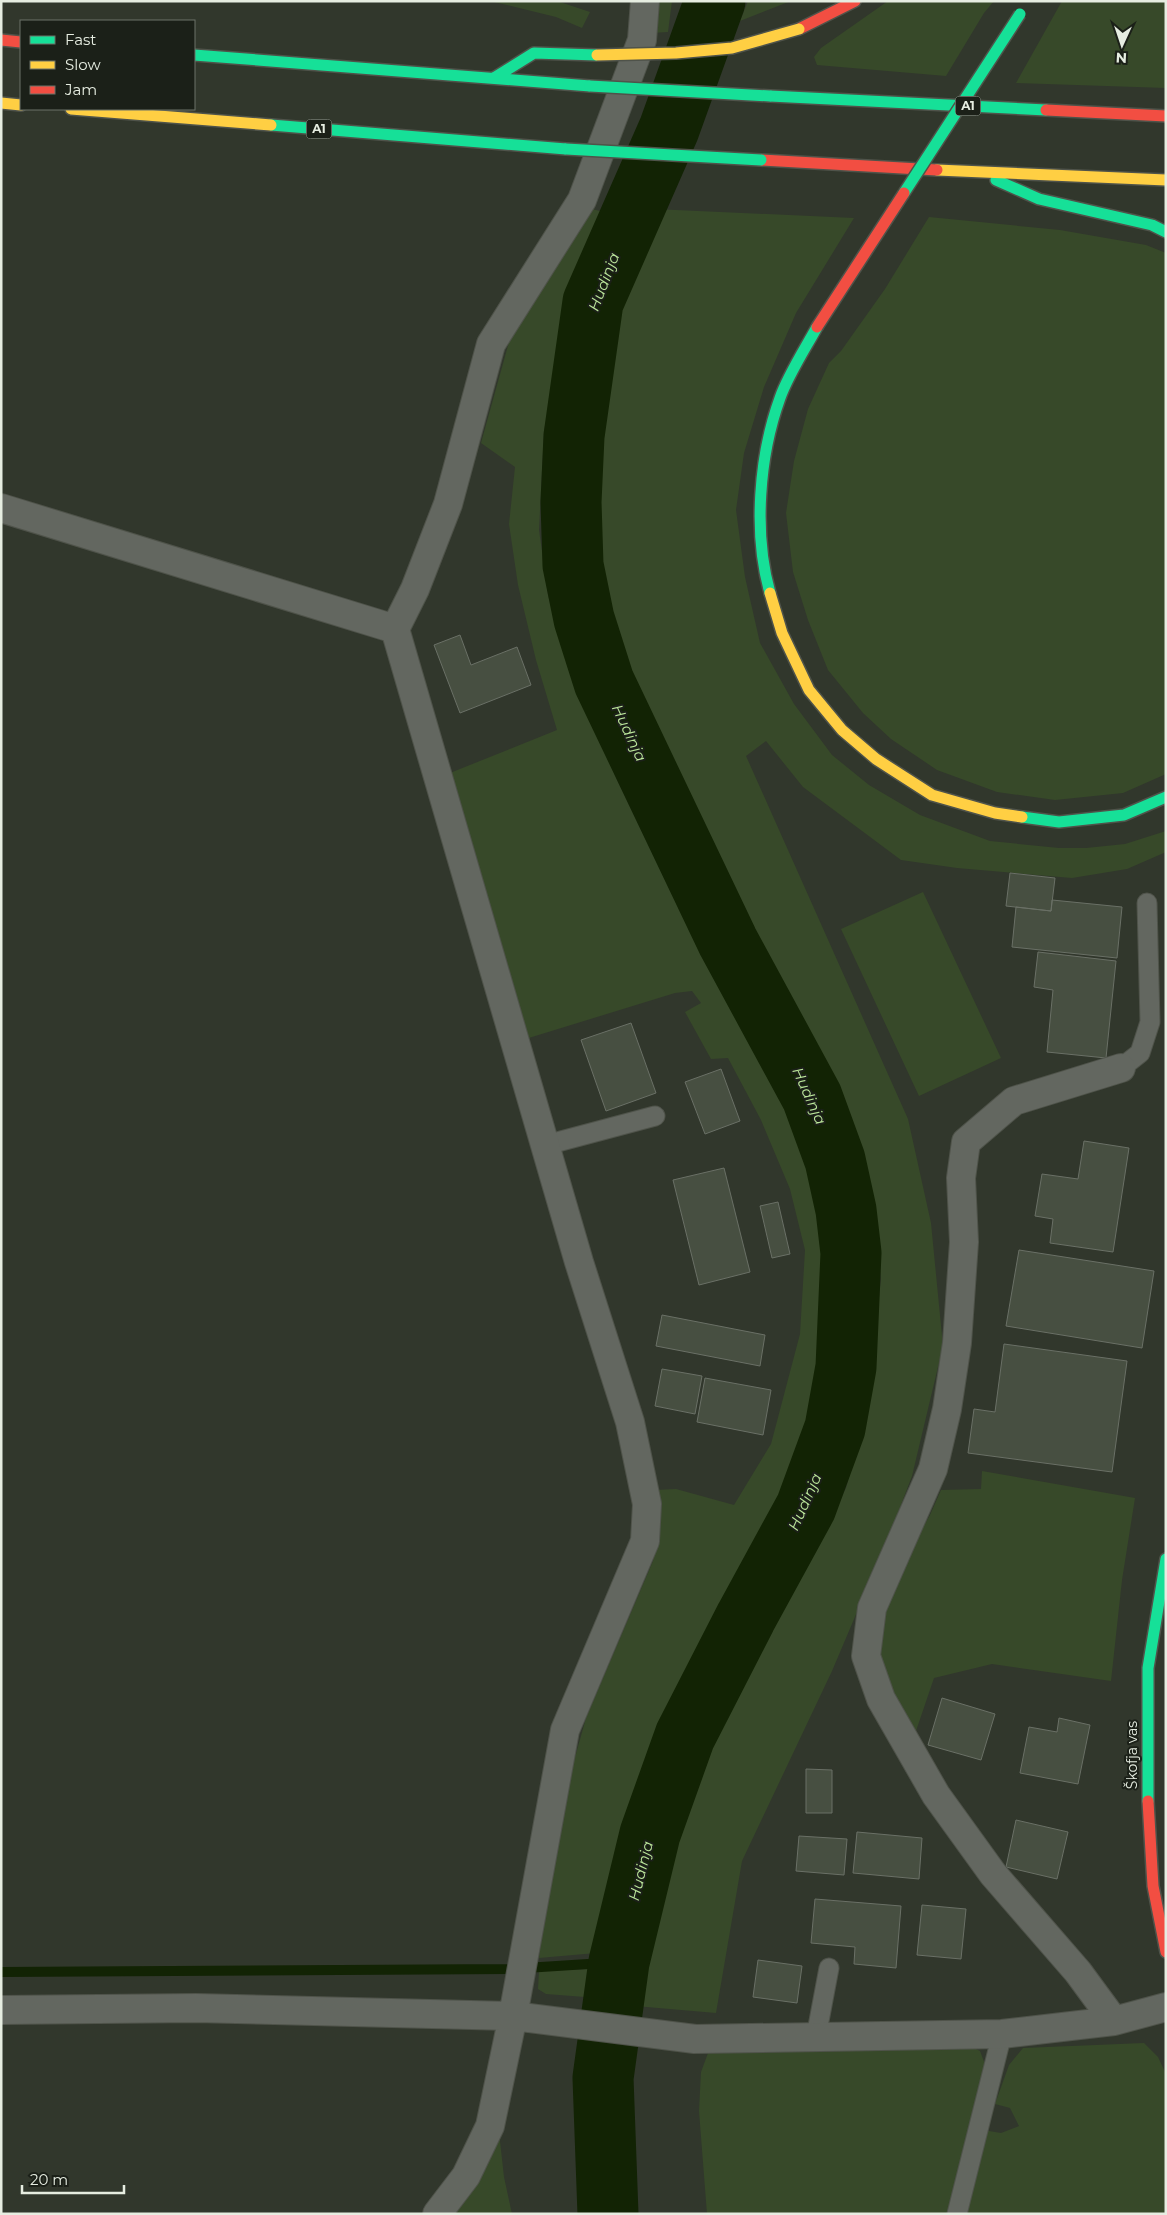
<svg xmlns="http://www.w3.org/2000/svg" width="1167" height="2215" viewBox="0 0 1167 2215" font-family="Montserrat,sans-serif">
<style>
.green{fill:#374929}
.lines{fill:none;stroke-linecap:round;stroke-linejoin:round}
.stream{stroke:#122304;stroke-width:10}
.river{stroke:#122304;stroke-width:61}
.building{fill:#474f41;stroke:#6a7066}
.lane-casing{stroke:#4f534a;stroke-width:21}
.street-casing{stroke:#4f534a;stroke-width:30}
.fast-casing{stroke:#4f534a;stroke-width:14}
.slow-casing{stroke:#4f534a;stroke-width:14}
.jam-casing{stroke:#4f534a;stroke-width:14}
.lane{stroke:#636760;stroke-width:19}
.street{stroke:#636760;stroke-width:28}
.fast{stroke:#16e098;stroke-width:11}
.slow{stroke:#ffcf43;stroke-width:11}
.jam{stroke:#f24e42;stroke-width:11}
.fast-bridge-casing{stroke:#4f534a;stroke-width:14;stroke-linecap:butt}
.slow-bridge-casing{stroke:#4f534a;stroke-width:14;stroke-linecap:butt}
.jam-bridge-casing{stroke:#4f534a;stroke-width:14;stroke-linecap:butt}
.fast-bridge{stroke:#16e098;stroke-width:11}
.slow-bridge{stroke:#ffcf43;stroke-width:11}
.jam-bridge{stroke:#f24e42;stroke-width:11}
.labels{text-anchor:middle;stroke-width:4;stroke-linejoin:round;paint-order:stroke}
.shield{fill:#1b2018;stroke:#a9b0a5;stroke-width:1}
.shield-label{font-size:12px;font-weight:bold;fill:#e6ede1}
.street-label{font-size:14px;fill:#e6ede1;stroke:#1b2018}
.water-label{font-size:15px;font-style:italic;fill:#bde89c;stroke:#1b2018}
</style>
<rect width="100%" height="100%" fill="#31372c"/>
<path class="green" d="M490,1H557L590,12L582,28L556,17Z
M654,1H672L668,32L651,33Z
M748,1H791L740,21Z
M888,1H994L984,13L946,76L817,65L814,57L821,48Z
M1062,1H1166V88L1016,83Z
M588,208L608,213L565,328L544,431L539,530L548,595L568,668L618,782L701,955L801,1140L814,1176L821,1209L829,1292L824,1371L814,1426L790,1494L719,1614L663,1722L624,1827L596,1953L539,1958L548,1883L574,1761L586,1718L653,1561L659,1530L656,1490L676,1489L734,1505L771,1444L800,1334L805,1250L790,1189L761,1120L728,1058L711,1059L685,1012L701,1003L692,991L675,993L519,1041L450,773L557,730L536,660L518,585L509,524L515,467L481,443L509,342L543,275Z
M654,209L854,218L796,313L764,387L744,453L736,510L745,577L760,643L794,704L832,755L869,785L920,815L990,841L1059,848H1086L1125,844L1166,831V852L1127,869L1072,878L957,868L901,860L803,787L766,741L746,756L908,1119L931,1223L943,1346L912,1476L888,1539L832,1671L742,1861L716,2013L635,2006L666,1844L700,1741L759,1632L826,1529L846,1488L866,1415L881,1279L875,1226L859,1163L835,1095L785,985L775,972L661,766L625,673L609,618L600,543L587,515V449L598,404L610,311Z
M929,217L1060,230L1146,245L1166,253V774L1123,793L1055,800L997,792L937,770L891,739L863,713L828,670L808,620L793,572L786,513L794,461L808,409L829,363L841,351L885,289Z
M923,892L1001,1058L919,1096L841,929Z
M982,1471L1135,1498L1122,1580L1111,1681L992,1664L934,1678L916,1731L888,1691L879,1661L882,1610L910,1550L930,1515L941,1490L981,1489Z
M591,1969L585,1997L546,1994L538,1989L539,1971Z
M1144,2043L1158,2057L1166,2074V2214H964L983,2130L1001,2133L1019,2126L1010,2108L995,2104L1009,2065L1023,2048Z
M966,2044L980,2051L986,2067L951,2214H707L699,2111L701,2072L711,2045Z
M499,2132L504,2177L512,2214H448Z"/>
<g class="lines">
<path class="stream" d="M1,1972L510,1969L619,1962"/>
<path class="river" d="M608,2214L603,2078L619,1962L650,1834L685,1736L746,1617L806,1507L835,1428L846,1367L851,1253L846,1210L835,1160L812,1097L728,942L604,682L584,619L573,565L571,502L574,436L593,302L669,129L715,1"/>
</g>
<path class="building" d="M460,635L471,665L517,647L531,685L460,713L434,645Z
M1010,873L1055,878L1051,911L1006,906Z
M1052,900L1122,907L1117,958L1012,947L1016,907L1051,911Z
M1038,952L1116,961L1106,1058L1047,1052L1053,990L1034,987Z
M631,1023L656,1093L606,1111L581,1040Z
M721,1069L740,1121L705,1134L685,1082Z
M1084,1141L1129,1148L1113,1252L1050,1243L1053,1219L1035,1216L1042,1174L1078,1179Z
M724,1168L750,1272L699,1285L673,1180Z
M778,1202L790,1254L772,1258L760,1206Z
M1019,1250L1154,1271L1142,1348L1006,1326Z
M662,1315L765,1335L760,1366L656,1346Z
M1004,1344L1127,1361L1112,1472L968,1453L974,1409L995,1412Z
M662,1369L702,1376L695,1414L655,1406Z
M705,1378L771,1390L763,1435L697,1422Z
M942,1698L995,1714L981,1760L928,1745Z
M1059,1718L1090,1725L1078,1784L1020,1773L1029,1727L1057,1732Z
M806,1769L832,1770V1813H806Z
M1016,1820L1068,1832L1057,1879L1006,1867Z
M857,1832L922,1838L919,1879L853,1873Z
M799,1836L847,1839L844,1875L796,1871Z
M815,1899L901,1906L896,1968L854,1964L855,1947L811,1943Z
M922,1905L966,1909L961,1959L917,1955Z
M758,1960L802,1966L797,2003L753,1997Z"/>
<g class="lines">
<defs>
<path id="lane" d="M1121,1068L1140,1053L1150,1022L1147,903
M546,1145L655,1116
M816,2037L829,1968
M957,2214L1002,2034"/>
<path id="street" d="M1,508L395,629L415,589L448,504L491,344L582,200L642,40L645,1
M395,629L579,1262L630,1422L647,1504L645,1541L565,1730L513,2016L490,2126L466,2176L437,2214
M1,2010L196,2008L513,2016L695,2039L1002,2034L1114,2021L1166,2007
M1114,2021L1078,1972L993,1874L936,1795L881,1699L866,1656L872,1608L933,1469L947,1409L957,1343L964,1242L961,1178L966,1142L1014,1101L1121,1068"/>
<path id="fast" d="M194,55L590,86
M494,78L534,53L597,55
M770,96L1046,110
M271,125L566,149
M996,180L1039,199L1152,225L1166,232
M770,593C753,533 759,456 780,398C788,375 805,349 817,327
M1022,817L1059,822L1124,815L1166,797
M1148,1801V1668L1166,1559"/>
<path id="slow" d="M1,103L21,105
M71,109L271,125
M937,170L1166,180
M770,593L782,633L809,690L842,730L876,759L932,795L995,813L1022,817"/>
<path id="jam" d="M799,29L855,1
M1,40L21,42
M1046,110L1166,116
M761,160L937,170
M1148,1801L1153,1886L1166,1952"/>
</defs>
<use href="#lane" class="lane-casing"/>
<use href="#street" class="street-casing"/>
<use href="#fast" class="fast-casing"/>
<use href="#slow" class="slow-casing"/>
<use href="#jam" class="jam-casing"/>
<use href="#lane" class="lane"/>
<use href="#street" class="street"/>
<use href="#fast" class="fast"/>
<use href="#slow" class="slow"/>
<use href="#jam" class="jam"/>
<defs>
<path id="fast-bridge" d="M590,86L770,96
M566,149L761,160
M904,193L1020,14"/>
<path id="slow-bridge" d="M597,55L676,53L732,48L799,29"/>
<path id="jam-bridge" d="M817,327L904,193"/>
</defs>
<use href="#fast-bridge" class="fast-bridge-casing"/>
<use href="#slow-bridge" class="slow-bridge-casing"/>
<use href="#jam-bridge" class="jam-bridge-casing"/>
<use href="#fast-bridge" class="fast-bridge"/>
<use href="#slow-bridge" class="slow-bridge"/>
<use href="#jam-bridge" class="jam-bridge"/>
</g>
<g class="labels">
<g class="shield">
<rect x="955.5" y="96.5" width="25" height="19" rx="4"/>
<rect x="306.5" y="119.5" width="25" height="19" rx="4"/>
</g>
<g class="shield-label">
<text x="968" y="110">A1</text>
<text x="319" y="133">A1</text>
</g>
<g class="street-label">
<text transform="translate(1132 1755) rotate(-90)" y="5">Škofja vas</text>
</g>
<g class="water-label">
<text transform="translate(604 282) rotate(-69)" y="5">Hudinja</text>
<text transform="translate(629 733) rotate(65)" y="5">Hudinja</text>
<text transform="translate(809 1096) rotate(66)" y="5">Hudinja</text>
<text transform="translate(805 1502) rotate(-66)" y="5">Hudinja</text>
<text transform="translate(641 1871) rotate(-76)" y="5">Hudinja</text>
</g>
</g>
<rect width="1167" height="2215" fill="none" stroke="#e6ede1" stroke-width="5"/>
<rect x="20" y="20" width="175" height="90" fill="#1b2018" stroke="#6c7268"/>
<rect x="30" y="36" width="25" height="8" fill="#16e098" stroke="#6c7268"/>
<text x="65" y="45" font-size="15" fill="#e6ede1">Fast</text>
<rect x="30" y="61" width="25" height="8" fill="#ffcf43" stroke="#6c7268"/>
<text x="65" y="70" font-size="15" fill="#e6ede1">Slow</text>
<rect x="30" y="86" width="25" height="8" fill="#f24e42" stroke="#6c7268"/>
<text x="65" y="95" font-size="15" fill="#e6ede1">Jam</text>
<g transform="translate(1122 45) rotate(183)" stroke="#1b2018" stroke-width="4" paint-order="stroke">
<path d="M0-4L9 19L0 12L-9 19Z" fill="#e6ede1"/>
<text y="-8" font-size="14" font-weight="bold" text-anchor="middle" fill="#e6ede1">N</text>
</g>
<path d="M22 2185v8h102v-8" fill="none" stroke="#e6ede1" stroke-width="2.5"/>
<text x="30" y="2185" font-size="15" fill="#e6ede1" stroke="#1b2018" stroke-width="4" paint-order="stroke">20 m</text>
</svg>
